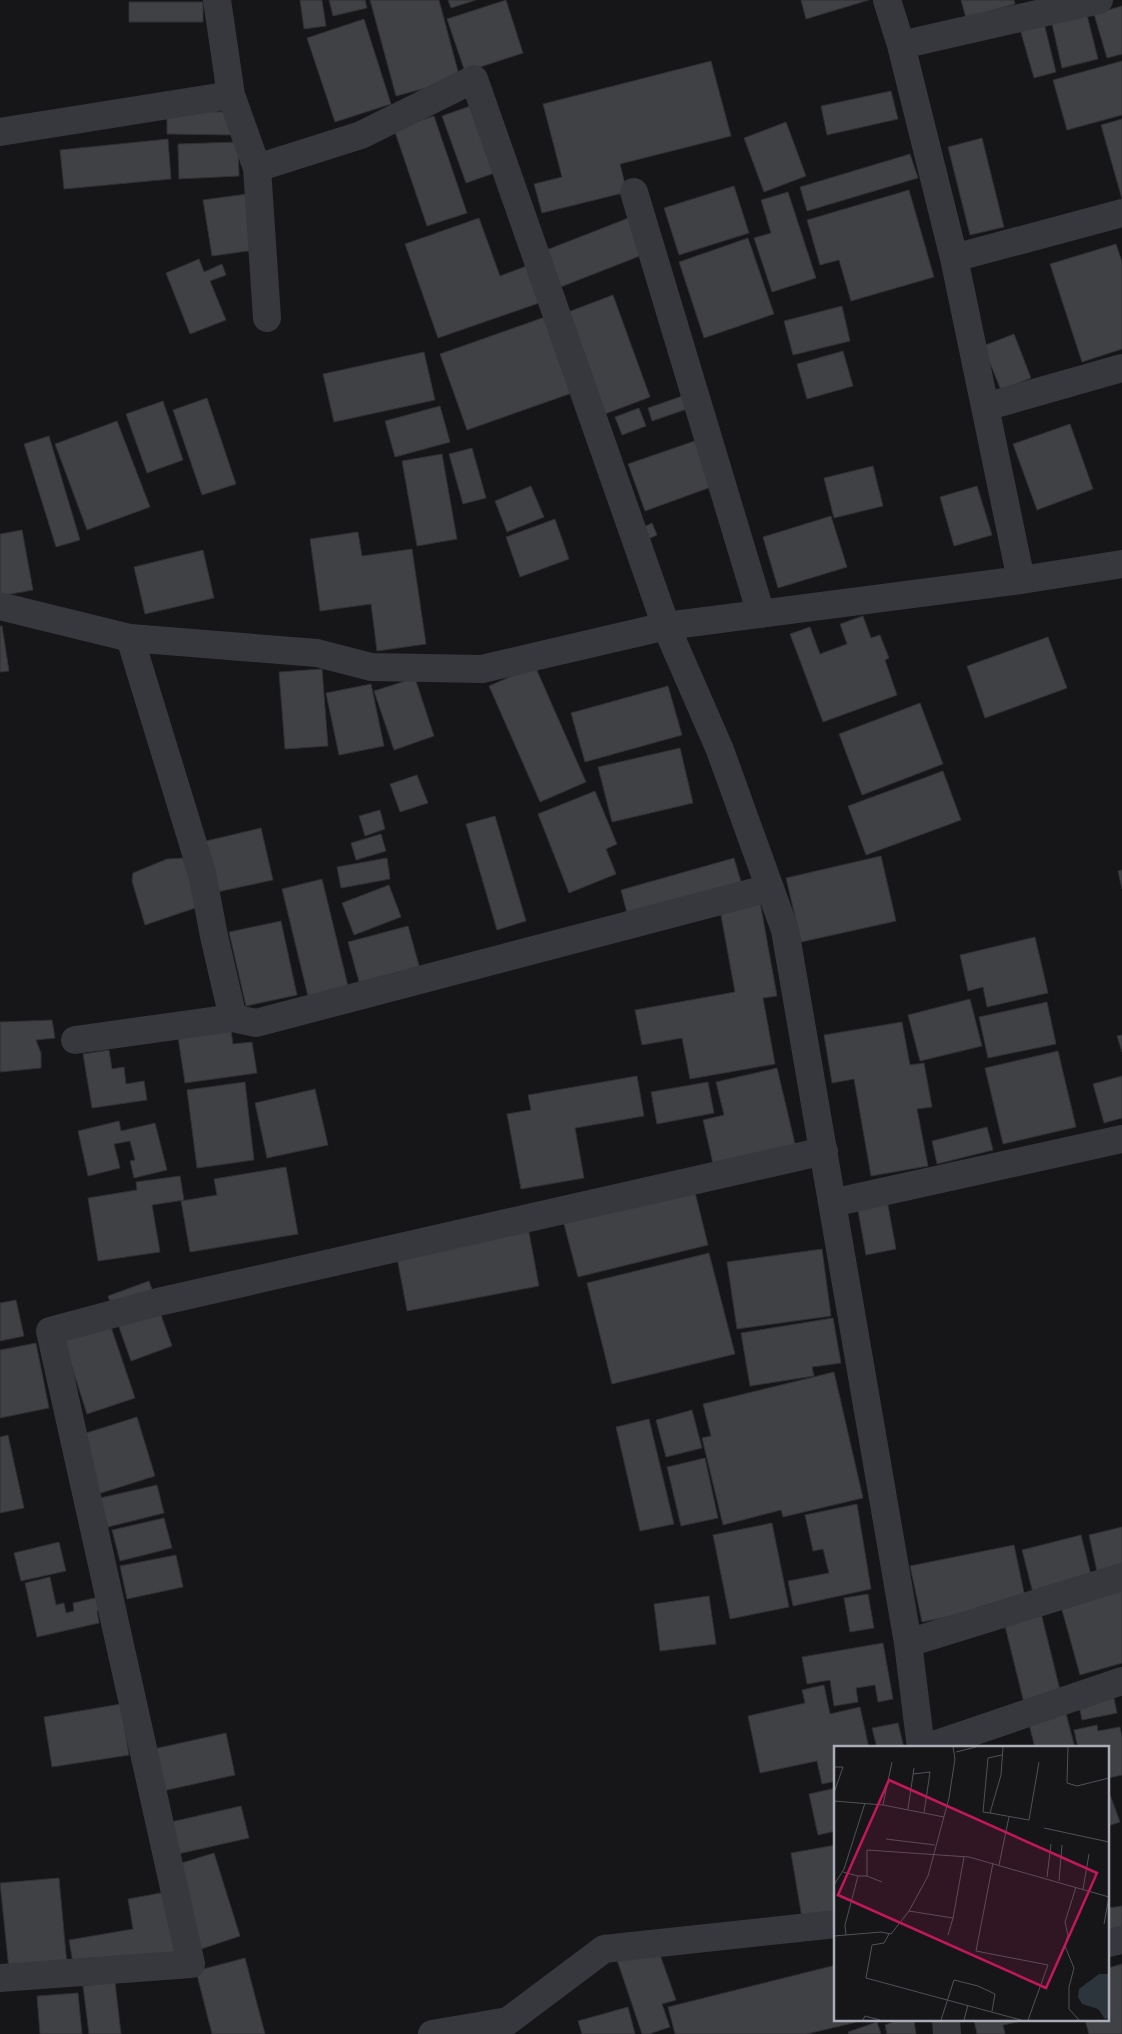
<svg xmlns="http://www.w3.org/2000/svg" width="1122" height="2034" viewBox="0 0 1122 2034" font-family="'DM Sans',sans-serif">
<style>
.building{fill:#404145;stroke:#303034}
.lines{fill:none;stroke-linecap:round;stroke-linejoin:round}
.minor{stroke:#37383d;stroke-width:28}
.inset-road{fill:none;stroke:#505258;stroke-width:1}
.view{fill:#c2185b;fill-opacity:0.15;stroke:#c2185b;stroke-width:2.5}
.inset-edge{fill:none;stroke:#a8adb8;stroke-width:2.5}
</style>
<rect width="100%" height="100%" fill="#161618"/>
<path class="building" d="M300,0H322L326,26L304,29Z
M329,0H365L367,8L333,16Z
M370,0H439L460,79L396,96Z
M448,0H476L451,8Z
M506,0L523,53L465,72L447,19Z
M801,0H869L806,19Z
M961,0H1014L1015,4L966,18Z
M129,2H203V22H129Z
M1122,6V54L1107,58L1094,14Z
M1087,15L1098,59L1062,68L1052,24Z
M364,19L391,104L335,122L307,38Z
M1044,23L1056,72L1034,78L1020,29Z
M711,61L731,136L620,164L627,192L542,213L534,184L562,177L543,104Z
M1122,61V115L1067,130L1053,80Z
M891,91L898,119L827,135L821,106Z
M476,104L500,171L466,183L442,116Z
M167,111L232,112V135L167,134Z
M434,116L467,213L427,226L394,129Z
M1122,119V199L1101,125Z
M786,122L806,176L764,192L744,138Z
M982,138L1004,227L970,235L948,147Z
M168,139L171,179L64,189L60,150Z
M238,142L239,176L179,179L178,144Z
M910,154L918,178L807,211L800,187Z
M734,186L749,233L679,255L664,208Z
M909,190L934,277L851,301L839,260L820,265L807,220Z
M788,192L816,278L772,292L754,238L771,233L761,200Z
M247,194L255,250L212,256L203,200Z
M636,215L650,252L558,288L544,251Z
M479,218L500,276L532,264L545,301L438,338L405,244Z
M748,238L774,314L704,338L679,262Z
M1116,244L1122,262V349L1082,362L1050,264Z
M199,259L204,272L222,264L226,275L210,281L226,320L190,334L166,273Z
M613,295L650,397L605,414L568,312Z
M842,306L850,341L793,355L784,321Z
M545,317L572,393L467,430L440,354Z
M1014,334L1031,378L1001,390L983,346Z
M843,351L853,386L807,399L797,364Z
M424,352L435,400L334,422L323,374Z
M688,394L693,407L652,421L648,408Z
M207,398L236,484L202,495L173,410Z
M163,401L183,460L147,473L126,414Z
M440,406L450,442L395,457L385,421Z
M639,408L646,426L622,435L615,417Z
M117,421L150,507L87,530L55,444Z
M1070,424L1093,489L1037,510L1013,444Z
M49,436L80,540L56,547L24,444Z
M709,436L725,482L645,511L628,464Z
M472,448L486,498L463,504L449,454Z
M442,454L457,539L417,546L402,461Z
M873,466L883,506L834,518L824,478Z
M531,486L544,517L507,532L495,501Z
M977,486L992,535L954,546L940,497Z
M831,516L847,567L778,588L763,537Z
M555,519L569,559L520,577L506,537Z
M652,523L657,535L648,539L642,528Z
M22,530L33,590L0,596V534Z
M358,532L362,556L412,549L426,644L377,651L371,604L320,611L310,539Z
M203,550L214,598L145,614L134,567Z
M863,616L871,638L880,635L889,658L885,660L897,695L823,722L790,634L810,627L820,654L847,644L840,624Z
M0,626H2L9,671L0,672Z
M1048,637L1067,688L985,718L967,666Z
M535,666L586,782L540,802L489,686Z
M322,669L328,746L285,749L279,672Z
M415,678L434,736L394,750L374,691Z
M371,684L384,746L339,755L326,693Z
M668,686L682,735L585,762L571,713Z
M920,703L943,764L862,795L839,734Z
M680,748L693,803L612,822L598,767Z
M943,771L961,820L866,855L848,806Z
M417,775L428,803L400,812L390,784Z
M595,791L617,844L606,849L616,874L569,893L538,814Z
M380,810L385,829L365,836L359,816Z
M495,816L526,921L497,930L466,824Z
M261,828L273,880L217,892L206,841Z
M381,834L386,851L356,860L351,843Z
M881,856L896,921L801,942L786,878Z
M183,858L198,907L145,925L132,881L133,873L167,859Z
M387,858L390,879L341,888L337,867Z
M734,858L742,885L628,917L621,890Z
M1122,870V889L1118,871Z
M322,879L348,986L308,996L282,889Z
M389,885L401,917L354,935L342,903Z
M760,902L777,996L763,998L775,1064L690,1079L682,1038L642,1045L635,1010L735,992L720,910Z
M281,921L297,995L246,1006L229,932Z
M408,926L420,969L360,985L348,942Z
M1035,937L1048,993L987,1007L983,987L968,991L960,955Z
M970,999L982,1046L920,1061L908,1015Z
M1047,1002L1056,1044L988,1058L979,1017Z
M52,1020L55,1038L36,1040L41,1053V1068L0,1072V1022Z
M902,1022L910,1065L924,1063L932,1107L917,1109L928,1166L871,1176L854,1079L832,1083L824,1035Z
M231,1030L233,1044L252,1042L257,1073L185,1083L178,1037Z
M1122,1035V1052L1117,1036Z
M109,1050L112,1069L124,1067L126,1084L144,1081L147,1100L92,1108L83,1054Z
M1058,1051L1076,1127L1003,1144L985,1068Z
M777,1068L796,1148L714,1168L703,1120L724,1115L716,1082Z
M637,1076L644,1116L575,1128L584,1178L521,1189L507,1114L531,1110L528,1095Z
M1122,1076V1118L1104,1123L1093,1084Z
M245,1082L254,1160L197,1168L187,1090Z
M708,1082L714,1113L657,1124L651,1092Z
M315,1089L328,1145L267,1158L255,1103Z
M119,1121L121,1131L155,1123L167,1170L134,1178L130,1161L135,1160L130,1141L114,1144L120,1168L88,1176L78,1131Z
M987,1127L993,1150L937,1164L932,1141Z
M286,1167L298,1234L190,1252L181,1201L217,1195L214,1179Z
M180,1176L184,1200L152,1205L160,1252L98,1261L88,1198L137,1190L136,1182Z
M692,1180L708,1245L578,1277L561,1213Z
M887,1200L896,1249L866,1255L857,1205Z
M525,1211L539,1286L407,1311L393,1236Z
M822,1249L831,1316L737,1329L727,1262Z
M709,1253L735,1354L612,1384L587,1283Z
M149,1281L172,1346L131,1361L108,1296Z
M16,1300L24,1336L0,1341V1303Z
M104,1306L135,1398L87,1414L57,1321Z
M833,1318L841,1363L812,1367L814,1376L750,1386L741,1333Z
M36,1343L49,1408L0,1418V1350Z
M834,1372L863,1498L783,1517L781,1510L723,1525L702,1438L711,1436L703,1404Z
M692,1410L702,1448L666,1457L656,1420Z
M137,1417L155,1476L98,1494L80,1435Z
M649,1419L674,1524L640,1531L616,1427Z
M8,1435L24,1508L0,1513V1437Z
M705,1458L718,1518L681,1526L667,1467Z
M157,1485L164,1513L108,1527L100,1498Z
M857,1504L871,1589L793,1606L788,1581L829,1573L823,1549L813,1551L805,1515Z
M164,1518L172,1548L120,1561L112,1530Z
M772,1523L789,1607L730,1619L713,1535Z
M1122,1527V1570L1098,1576L1089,1535Z
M1081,1535L1092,1579L1033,1593L1022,1550Z
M59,1542L66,1571L21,1581L14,1553Z
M1014,1545L1026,1602L922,1622L910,1566Z
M176,1555L183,1587L127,1599L120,1566Z
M50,1577L56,1605L64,1603L66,1613L74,1611L73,1603L99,1597L102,1610L97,1611L99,1623L37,1637L25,1583Z
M1122,1581V1663L1080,1675L1059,1599Z
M868,1594L874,1628L850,1632L844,1598Z
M709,1596L716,1644L660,1651L654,1604Z
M1040,1609L1061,1694L1024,1703L1003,1618Z
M883,1643L893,1699L878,1702L875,1685L856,1688L858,1702L834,1706L830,1680L807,1684L802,1657Z
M824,1685L830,1714L860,1707L869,1748H836V1781L822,1784L817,1761L760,1773L748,1716L805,1703L802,1690Z
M1113,1693L1117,1713L1082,1720L1079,1705Z
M121,1704L129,1755L52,1767L44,1717Z
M1064,1706L1075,1748H1035L1028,1720Z
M898,1723L904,1748H877L872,1728Z
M1097,1725L1098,1731L1120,1727L1122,1737V1775L1108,1778V1748H1078L1074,1730Z
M226,1733L235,1775L158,1792L149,1750Z
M836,1788V1831L818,1835L809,1794Z
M1108,1789L1120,1822L1108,1826Z
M241,1806L249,1838L178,1854L171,1822Z
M836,1845V1918H802L791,1853Z
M214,1853L240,1936L201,1949L175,1865Z
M59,1878L67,1965L9,1970L0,1883Z
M166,1892L176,1952L74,1969L69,1940L133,1929L128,1899Z
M1122,1906V1938L1108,1941V1908Z
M657,1946L676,2000L662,2004L670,2027L649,2034H642L617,1960Z
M245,1958L265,2034H212L196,1971Z
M1122,1964V2034H1089L1085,2020H1108V1968Z
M836,1965V2020H856L857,2022L807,2034H675L668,2007Z
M115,1982L121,2034H89L83,1986Z
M78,1993L82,2034H40L37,1996Z
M628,2007L635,2034H582L578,2021Z
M898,2020H914L916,2034H887L885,2025Z
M974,2020H1027L1003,2025L1005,2034H977Z
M877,2022L881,2034H849L848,2032Z"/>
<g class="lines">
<path class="minor" d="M217,0L231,95
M887,0L901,45L954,258L1021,580
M901,45L1099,0
M0,132L231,95L257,168L361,135L474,79L666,626L720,750L785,930L908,1643L921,1748
M257,168L267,318
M634,192L761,614
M954,258L1122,213
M985,407L1122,368
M0,606L130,638L317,653L371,667L482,669L666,626L1021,580L1122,564
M130,638L202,873L214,936L233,1018L256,1023L770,888
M75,1040L233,1018
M832,1203L1122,1139
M908,1643L1122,1577
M925,1748L1122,1681
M1108,1943L1122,1940
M0,1978L191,1964L50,1331L158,1302L824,1151
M946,2020L947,2034
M432,2034L508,2021L604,1949L836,1924"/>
</g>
<g transform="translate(834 1746)">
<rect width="275" height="275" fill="#161618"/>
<path d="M265,228H275V272L271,273L264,263L248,258L244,251L245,243Z" fill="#2c353c"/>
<path class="inset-road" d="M169,1L167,29L156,67L195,74L205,16M234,1L233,37L243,40L275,32M122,6L142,1M0,21H9L0,47M79,28L96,26L90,67M0,55L49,59L110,71M49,59L58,16M74,63L80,22M156,67L149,66L154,12L168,9M210,82L275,96M52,93L101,99M159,117L142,205L214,219L194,274M165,119L175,71M9,126L24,130M33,130L48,136M213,131L217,98M225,135L228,99M0,139L10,123L31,57M242,141L231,176L234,189L231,200L240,222L235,241V263L245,274M249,143L255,108M75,165L119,172L130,111M270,178L275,151M55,188L50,197L38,199L32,232L187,274M12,189L11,179L24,130H33V104L135,111L275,151M114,189L119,172M0,190L47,186L57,188L75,165L94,130L115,52L121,13L119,1M29,274L31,270L46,274M107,274L120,234L144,240L161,248L158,265M130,274L134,259"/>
<path class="view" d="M55,34L263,127L212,242L4,149Z"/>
<rect width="275" height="275" class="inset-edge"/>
</g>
</svg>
